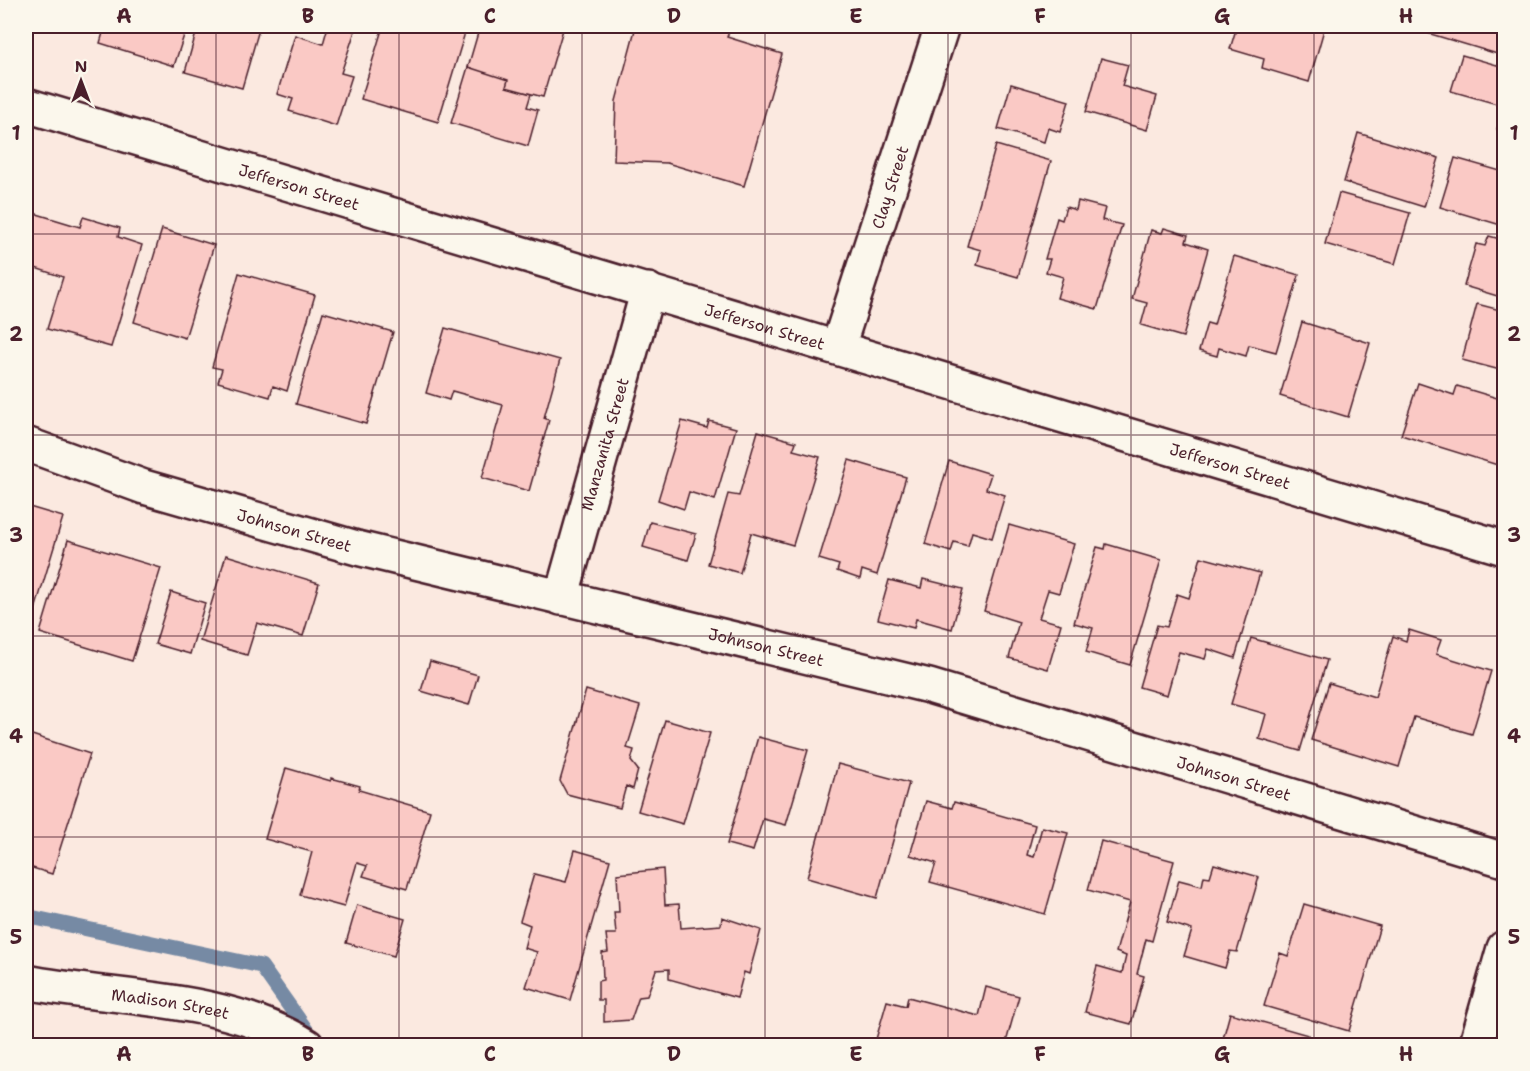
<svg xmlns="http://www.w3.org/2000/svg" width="1530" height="1071" viewBox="0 0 1530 1071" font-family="'Shantell Sans',sans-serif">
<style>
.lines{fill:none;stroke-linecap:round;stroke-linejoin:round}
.stream{stroke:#768aa4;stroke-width:15}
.building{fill:#fac9c5;stroke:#4a1f2b;stroke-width:1.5}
.minor-casing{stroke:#4a1f2b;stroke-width:38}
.minor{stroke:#fbf7ec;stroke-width:33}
.grid{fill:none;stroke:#4a1f2b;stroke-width:1.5;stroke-opacity:0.55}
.labels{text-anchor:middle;stroke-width:6;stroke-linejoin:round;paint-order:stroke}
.street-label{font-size:16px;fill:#4a1f2b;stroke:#fbf7ec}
.neatline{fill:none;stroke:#4a1f2b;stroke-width:2}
.grid-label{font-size:20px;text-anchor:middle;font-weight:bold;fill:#4a1f2b}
</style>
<rect width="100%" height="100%" fill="#fbe9e0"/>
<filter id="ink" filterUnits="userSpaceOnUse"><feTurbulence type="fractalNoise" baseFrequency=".0167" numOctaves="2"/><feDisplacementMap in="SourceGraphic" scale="12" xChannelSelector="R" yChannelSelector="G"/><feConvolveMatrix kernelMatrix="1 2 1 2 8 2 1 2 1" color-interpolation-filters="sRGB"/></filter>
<g filter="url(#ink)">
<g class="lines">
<path class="stream" d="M26,916L261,966L314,1041"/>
</g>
<path class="building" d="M105,26H187L174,66L100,43Z
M198,26H260L242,88L185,72Z
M328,26L355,31L341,73L352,76L336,126L289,111L293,99L277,94L295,35L323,44Z
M383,26H467L438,122L361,99Z
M480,26H564L543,97L506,87L508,80L468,67Z
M636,26H731L727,37L782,54L744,186L667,163L614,161L616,101Z
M1237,26H1325L1309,82L1262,68L1264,59L1230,49Z
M1404,26H1504V56Z
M1462,55L1504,67V131L1497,129L1504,106L1451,91Z
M1101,58L1128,65L1122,86L1157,96L1147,130L1086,112Z
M468,67L508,80L506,87L531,94L527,107L538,110L528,146L451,123Z
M1011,84L1069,101L1060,132L1048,128L1044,142L998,129Z
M1358,133L1439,158L1424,207L1344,182Z
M996,145L1051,161L1018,277L977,265L981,250L967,246Z
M1455,158L1504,172V226L1440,207Z
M1339,193L1410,213L1395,264L1325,244Z
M1078,201L1105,208L1102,220L1122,225L1097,309L1057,298L1063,277L1046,272L1050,259H1045L1057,218L1062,220L1066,207L1076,210Z
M27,211L80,227L83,217L120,228L118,237L142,245L111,347L47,329L63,277L26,265Z
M1164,228L1188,235L1186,242L1208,249L1183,337L1141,325L1147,303L1132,299L1151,230L1162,233Z
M162,229L214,245L185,338L134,322Z
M1489,236L1504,240V298L1464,286L1476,244L1485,246Z
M1234,256L1299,275L1276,352L1249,345L1246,356L1219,348L1217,356L1199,351L1207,323L1214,325Z
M239,273L315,295L287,391L273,386L270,397L218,382L222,369L212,367Z
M1477,304L1504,311V371L1462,360Z
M323,312L393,332L366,424L296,404Z
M1302,322L1370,343L1348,417L1280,396Z
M445,328L560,360L544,418L549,420L529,491L482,478L503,405L452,391L449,400L426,393Z
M1418,383L1454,395L1457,386L1504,400V467L1401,435Z
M682,421L707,428L709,421L736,428L715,500L689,492L684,509L658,500Z
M758,431L796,442L793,450L820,457L793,545L751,533L740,573L708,564L728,494L739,496Z
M849,460L906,477L877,575L862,570L860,579L837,571L839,565L819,559Z
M949,461L991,474L986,489L1005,495L992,538L972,532L968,546L954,542L951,552L925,544Z
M26,506L63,517L32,620L26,618Z
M650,522L696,534L688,560L643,547Z
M1009,525L1074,544L1059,593L1048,590L1039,618L1061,624L1048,669L1009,658L1019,622L984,611Z
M68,540L161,568L132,661L40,633Z
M1106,544L1161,560L1130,665L1086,652L1093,628L1074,623L1097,547L1105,549Z
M226,555L319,583L303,636L257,623L247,655L200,641Z
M1201,557L1260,573L1235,658L1208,649L1205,659L1179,652L1167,695L1139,687L1157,625L1167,627L1177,594L1189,598Z
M923,579L963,589L952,629L916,619L914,628L878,619L889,580L921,588Z
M171,592L205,603L190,654L155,644Z
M1409,630L1441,640L1436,654L1491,671L1472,734L1414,717L1399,767L1311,740L1329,683L1375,697L1393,636L1406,641Z
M1251,638L1327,660L1300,751L1259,739L1266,714L1231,704Z
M430,661L478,675L469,705L421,691Z
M586,690L640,706L627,748L634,750L631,761L638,770L633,789L626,786L620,808L567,794L560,781Z
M665,720L710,733L683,824L638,811Z
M26,733L90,754L52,874L26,866Z
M758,737L808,750L786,825L763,819L753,851L727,844Z
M838,764L909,783L877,898L807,878Z
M286,768L331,781V778L360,786L359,790L430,811L407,889L363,876L367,866L357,863L344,907L300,895L312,852L265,839Z
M926,801L952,808L954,802L1035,825L1027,855L1034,857L1042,827L1068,833L1045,914L930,882L936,863L910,855Z
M1101,841L1174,861L1152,941L1146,939L1137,974L1144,976L1131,1024L1085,1012L1097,966L1122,973L1126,956L1116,952L1130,902L1088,890Z
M575,850L610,860L570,1000L526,987L537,952L524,948L530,925L520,921L534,874L566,882Z
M1214,864L1259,877L1237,952L1230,951L1225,968L1184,956L1192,930L1167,922L1179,880L1202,886L1204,876L1210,877Z
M663,869L665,905L679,904L681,928L721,925L722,917L761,930L749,974L744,972L737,998L669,979V969L656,970L647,996L639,997L631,1020L604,1022V1000H598V981L603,980L602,953L608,952L606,934H616L614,912H619L617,874Z
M1304,904L1380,926L1349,1031L1264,1006L1280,953L1288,956Z
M357,905L405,919L394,956L346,943Z
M986,987L1019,996L1005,1046H874L887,1001L906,1006L908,997L979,1016Z
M1230,1013L1308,1035L1305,1046H1221Z"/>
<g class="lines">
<defs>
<g id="minor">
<path id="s1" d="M26,105L1504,548"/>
<path id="s2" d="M838,347L942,26"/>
<path id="s3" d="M26,444L144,487L357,548L929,686L1504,860"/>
<path id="s4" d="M561,598L648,290"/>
<path id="s5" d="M26,982C118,1000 224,995 307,1046"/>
<path d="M1476,1046L1504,948"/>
</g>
</defs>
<use href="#minor" class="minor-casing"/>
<use href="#minor" class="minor"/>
</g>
</g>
<path class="grid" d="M216,26V1046M399,26V1046M582,26V1046M765,26V1046M948,26V1046M1131,26V1046M1314,26V1046M26,234H1504M26,435H1504M26,636H1504M26,837H1504"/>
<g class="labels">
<g class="street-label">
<text dy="6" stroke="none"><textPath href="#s2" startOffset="168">Clay Street</textPath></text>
<text dy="6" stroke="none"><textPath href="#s1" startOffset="285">Jefferson Street</textPath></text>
<text dy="6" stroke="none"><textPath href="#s1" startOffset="771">Jefferson Street</textPath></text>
<text dy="6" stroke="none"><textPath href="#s4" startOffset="160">Manzanita Street</textPath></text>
<text dy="6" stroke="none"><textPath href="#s1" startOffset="1257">Jefferson Street</textPath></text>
<text dy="6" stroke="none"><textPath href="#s3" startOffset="282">Johnson Street</textPath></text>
<text dy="6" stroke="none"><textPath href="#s3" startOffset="768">Johnson Street</textPath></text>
<text dy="6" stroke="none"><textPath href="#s3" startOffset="1254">Johnson Street</textPath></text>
<text dy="6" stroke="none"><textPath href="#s5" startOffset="146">Madison Street</textPath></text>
</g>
</g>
<rect width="1530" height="1071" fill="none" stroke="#fbf7ec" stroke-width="66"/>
<g transform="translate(81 81)" stroke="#fbf7ec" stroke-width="4.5" paint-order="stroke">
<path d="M0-4.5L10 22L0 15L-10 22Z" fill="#4a1f2b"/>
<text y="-9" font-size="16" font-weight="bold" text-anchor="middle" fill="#4a1f2b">N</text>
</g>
<rect x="33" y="33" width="1464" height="1005" class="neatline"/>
<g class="grid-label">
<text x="124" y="23">A</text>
<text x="308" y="23">B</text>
<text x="490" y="23">C</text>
<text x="674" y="23">D</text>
<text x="856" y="23">E</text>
<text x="1040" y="23">F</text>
<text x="1222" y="23">G</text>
<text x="1406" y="23">H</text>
<text x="16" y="140">1</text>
<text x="1514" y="140">1</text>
<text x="16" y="341">2</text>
<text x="1514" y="341">2</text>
<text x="16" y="542">3</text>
<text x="1514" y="542">3</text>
<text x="16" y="743">4</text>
<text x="1514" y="743">4</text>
<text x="16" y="944">5</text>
<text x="1514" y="944">5</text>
<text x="124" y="1061">A</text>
<text x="308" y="1061">B</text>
<text x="490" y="1061">C</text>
<text x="674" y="1061">D</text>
<text x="856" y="1061">E</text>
<text x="1040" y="1061">F</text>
<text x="1222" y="1061">G</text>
<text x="1406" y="1061">H</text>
</g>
</svg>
